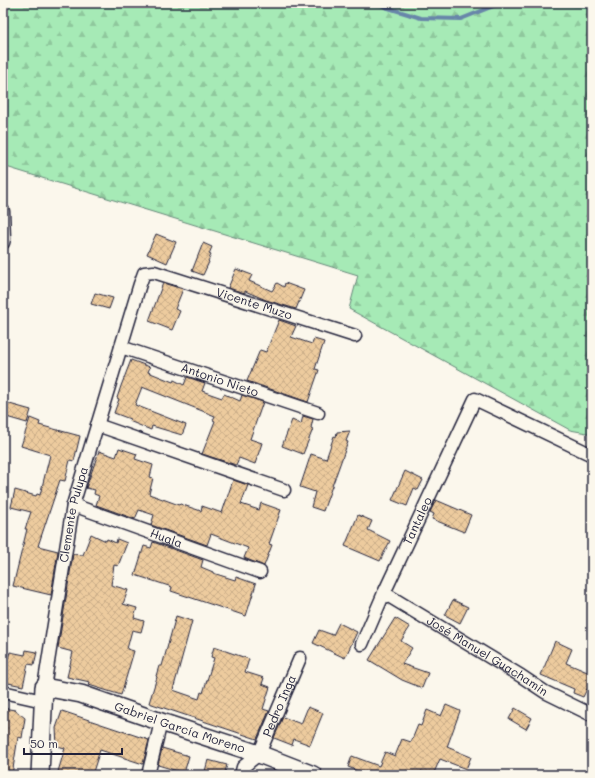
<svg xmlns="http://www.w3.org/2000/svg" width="595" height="778" viewBox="0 0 595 778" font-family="Mali,sans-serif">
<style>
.forest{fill:url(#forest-firs);stroke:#648678}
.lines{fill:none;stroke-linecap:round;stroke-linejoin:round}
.stream{stroke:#6886a9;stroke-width:4}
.building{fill:url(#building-cross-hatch);stroke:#22223b}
.street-casing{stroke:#22223b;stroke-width:15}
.secondary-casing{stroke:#22223b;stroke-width:20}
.street{stroke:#fbf7ec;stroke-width:12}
.secondary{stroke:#fbf7ec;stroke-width:17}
.labels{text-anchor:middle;stroke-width:3;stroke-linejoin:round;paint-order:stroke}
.street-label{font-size:12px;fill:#22223b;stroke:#fbf7ec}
</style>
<defs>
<pattern id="forest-firs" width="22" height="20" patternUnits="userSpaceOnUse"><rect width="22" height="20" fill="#a6eab6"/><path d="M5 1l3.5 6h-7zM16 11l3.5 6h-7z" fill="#8fc89d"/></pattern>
<pattern id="building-cross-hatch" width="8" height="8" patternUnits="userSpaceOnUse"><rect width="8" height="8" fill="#edcb9e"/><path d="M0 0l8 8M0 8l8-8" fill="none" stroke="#cbae89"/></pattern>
</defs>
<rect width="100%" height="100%" fill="#fbf7ec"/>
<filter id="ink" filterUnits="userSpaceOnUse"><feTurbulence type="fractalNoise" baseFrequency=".025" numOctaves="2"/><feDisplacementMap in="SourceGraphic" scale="8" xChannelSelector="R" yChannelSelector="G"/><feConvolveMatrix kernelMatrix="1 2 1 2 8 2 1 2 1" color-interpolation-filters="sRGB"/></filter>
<g filter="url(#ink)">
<path class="forest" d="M3,3H592V434L570,430L349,309L358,275L3,166Z"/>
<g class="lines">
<path class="stream" d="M378,3L385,7L421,18L461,19L501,3"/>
</g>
<path class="building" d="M156,234L176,242L167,263L147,254Z
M203,243L212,247L209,254L211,255L208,261L209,262L203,275L192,271Z
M236,269L252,275L249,281L272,291L277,283L284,287L285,283L304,290L296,309L266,300L245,291V293L228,288Z
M163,283L183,289L175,309L180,311L172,330L149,321Z
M95,293L113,298L109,309L91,304Z
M279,320L296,326L291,337L312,344L314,339L324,342L315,369L319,370L308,402L247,381L260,350L266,352Z
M131,360L150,367L148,372L173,382L174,380L184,385L187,377L205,383L202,391L222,398L224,394L240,401L242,395L263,402L250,439L262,443L255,464L239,458L236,465L202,454L215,421L213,420L215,416L142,387L135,405L186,425L182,435L152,426L151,430L129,421L130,419L114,413L119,399L117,398L121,386Z
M6,403L31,410L27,423L3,416Z
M303,416L313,419L311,428L313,429L303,454L282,446L292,420L301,424Z
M30,418L40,422L39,425L80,436L74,461L70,460L65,481L60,480L38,546L58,551L51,595L13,586L27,529H25L31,512L11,507L15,490L36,496L37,494L40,495L50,455L21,446Z
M350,431L346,441L348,442L323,511L311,507L315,492L300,487L311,454L326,459L334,436L336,437L337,432Z
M119,448L137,454L135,459L153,465L150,477L153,478L149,494L179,505L180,504L201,511L202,506L222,513L233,480L248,485L241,504L259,510L261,503L281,510L269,544L272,545L264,566L244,558L248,548L211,534L207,545L151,525L154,515L139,510L135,519L96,505L99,496L94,494L95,490L86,488L99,451L116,457Z
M405,471L423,480L418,490L414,488L407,506L392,500Z
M436,500L471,515L464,532L432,519L434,514L430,512Z
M358,515L372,521L368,530L390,541L380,561L345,546Z
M91,534L106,541L107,539L116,543L117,539L127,543L118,566L114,565L111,585L128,590L123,604L137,608L134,618L144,621L141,632L132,630L127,649L134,651L121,695L89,685L90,682L67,677L73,652L58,648L73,554L83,555Z
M153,542L203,560L201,567L213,572V573L235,580L236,577L256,584L246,616L171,591L172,587L135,575L144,546L151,548Z
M453,600L468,607L460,623L445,615Z
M176,616L192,621L173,690L199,699L201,692L203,693L214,658L211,657L214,647L249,659L245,672L264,678L262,684L270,687L263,709L269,711L257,739L149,703L157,677L156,676L159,666H162Z
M395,618L410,627L401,641L412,648L402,664L428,673L422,688L402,680L369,660Z
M339,623L357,632L345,658L313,643L319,630L333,635Z
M555,641L572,649L566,663L592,674V691L587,689L583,697L573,693L574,689L541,675Z
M26,650L37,652L34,665L28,664L23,686L3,682V658H8L10,652L25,655Z
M446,705L460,711L447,747L471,757L466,769L440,759L433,775L421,771L419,775H368L348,767L352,756L379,766L385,752L395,756L402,739L411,742L418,725L421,726L427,710L441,716Z
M308,707L323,713L310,745L294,739L292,745L274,738L283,717L301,724Z
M3,708L15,710L25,718L22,738L18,737L12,775H3Z
M515,708L532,718L526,729L509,719Z
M62,711L149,740L143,764L100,750L92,775H57L65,748L57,746L56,728Z
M162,748L189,756L184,773L158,765Z
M208,760L227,765L224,775H204Z"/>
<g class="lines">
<defs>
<g id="street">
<path d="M3,211L4,239L3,243"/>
<path id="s1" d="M121,347L318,413"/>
<path d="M97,425L284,490"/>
<path id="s2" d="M73,505L260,572"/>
<path id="s3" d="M384,593L521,676L545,692L592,715"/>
<path id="s4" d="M362,644L384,593L475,399L592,455"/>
<path id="s5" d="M44,687L73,505L140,284L144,273L154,272L355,336"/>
<path d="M3,692L43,701"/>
<path d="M148,775L161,722"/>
<path id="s6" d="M241,775L243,767L259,754L300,658"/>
</g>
<g id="secondary">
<path id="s7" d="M40,775L44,687L81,694L161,722L259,754L313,775"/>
</g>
</defs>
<use href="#street" class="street-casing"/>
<use href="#secondary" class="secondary-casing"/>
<use href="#street" class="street"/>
<use href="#secondary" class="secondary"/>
</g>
</g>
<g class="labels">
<g class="street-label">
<text dy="4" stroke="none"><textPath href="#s5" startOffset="542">Vicente Muzo</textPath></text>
<text dy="4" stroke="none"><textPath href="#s1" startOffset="104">Antonio Nieto</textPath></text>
<text dy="4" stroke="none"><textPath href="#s5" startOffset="175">Clemente Pulupa</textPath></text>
<text dy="4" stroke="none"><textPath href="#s4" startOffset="135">Tantaleo</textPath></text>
<text dy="4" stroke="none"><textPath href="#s2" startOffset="99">Huala</textPath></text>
<text dy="4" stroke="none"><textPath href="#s3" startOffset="121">José Manuel Guachamín</textPath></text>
<text dy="4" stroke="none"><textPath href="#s6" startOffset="81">Pedro Inga</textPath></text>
<text dy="4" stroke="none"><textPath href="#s7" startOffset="230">Gabriel García Moreno</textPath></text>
</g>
</g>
<rect width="595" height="778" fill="none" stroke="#fbf7ec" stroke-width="16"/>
<rect x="8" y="8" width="579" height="762" fill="none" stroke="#22223b" stroke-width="1.5" filter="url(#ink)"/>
<path d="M24 748v6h98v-6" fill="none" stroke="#22223b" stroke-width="2"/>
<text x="30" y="748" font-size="12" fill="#22223b" stroke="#fbf7ec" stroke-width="3" paint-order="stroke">50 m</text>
</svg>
